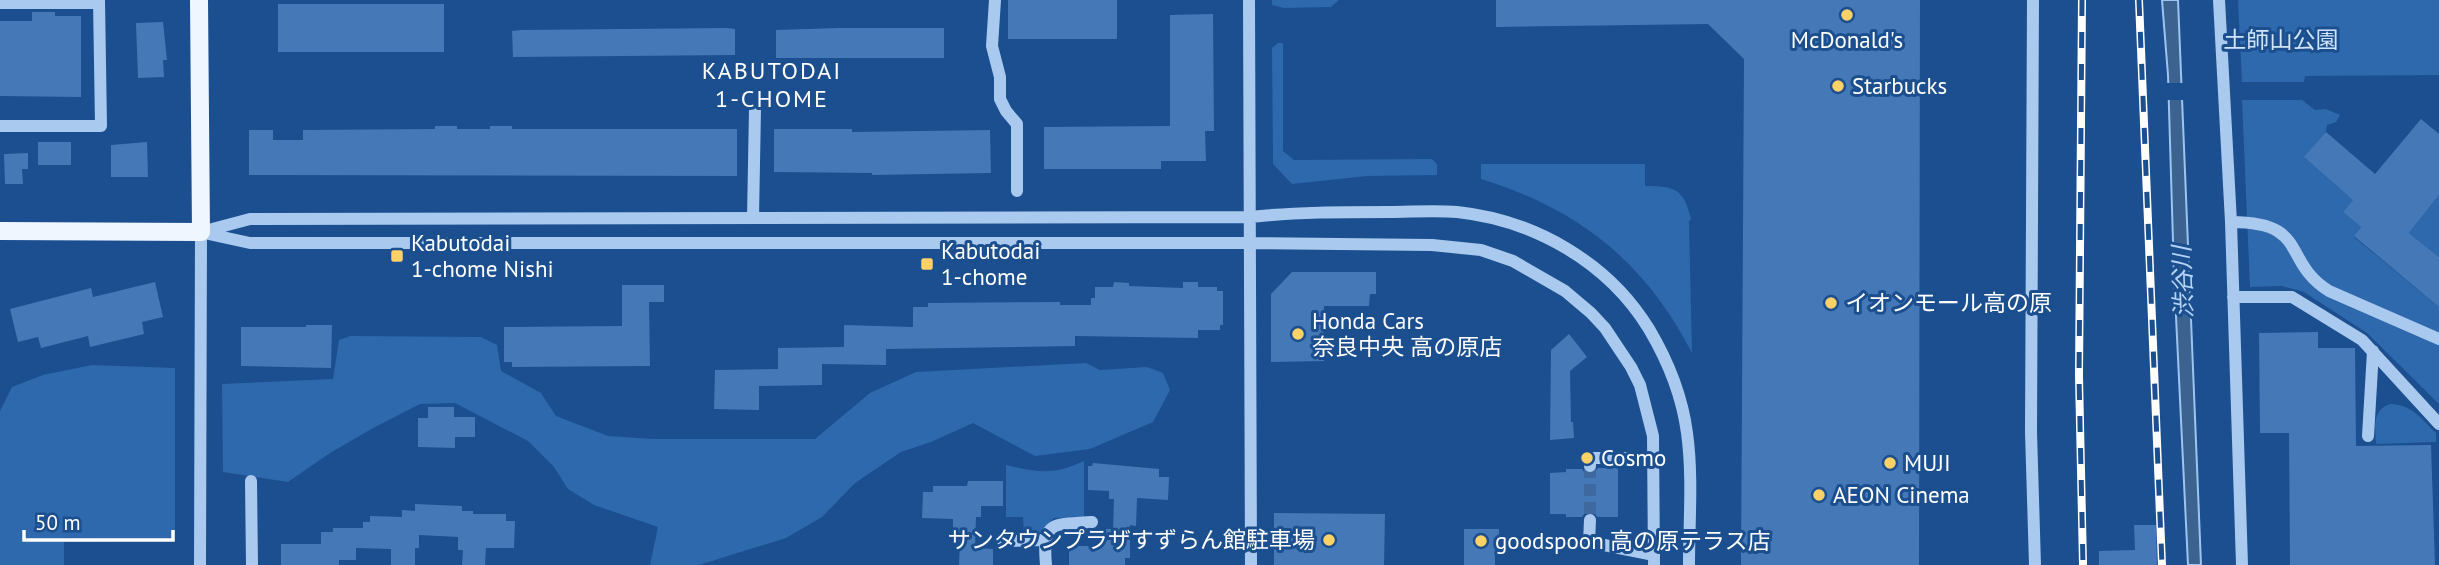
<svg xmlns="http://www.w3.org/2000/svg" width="2439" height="565" viewBox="0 0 2439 565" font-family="'PT Sans','Noto Sans JP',sans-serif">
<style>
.green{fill:#2e69ad}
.water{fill:#3c6290;stroke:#9cc4f0;stroke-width:2}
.pier{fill:#1b4f8f}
.building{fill:#4478b7}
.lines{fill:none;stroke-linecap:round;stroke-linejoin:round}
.minor-tunnel{stroke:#3d69a0;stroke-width:12;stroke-dasharray:12 6;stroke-linecap:butt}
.minor{stroke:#a9c9ee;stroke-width:12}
.major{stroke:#f0f6ff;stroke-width:18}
.rail-casing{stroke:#fff;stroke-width:8}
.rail{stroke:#1b4f8f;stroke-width:5;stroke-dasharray:16;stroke-linecap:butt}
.poi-dot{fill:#ffd166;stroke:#1b4f8f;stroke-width:2.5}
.labels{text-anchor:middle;stroke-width:6;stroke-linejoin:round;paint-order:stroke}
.poi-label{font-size:23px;fill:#fff;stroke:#1b4f8f;text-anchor:start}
.park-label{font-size:23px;fill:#cfe3fa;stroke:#1b4f8f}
.neighbourhood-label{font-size:24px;letter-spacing:2px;fill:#fff;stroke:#1b4f8f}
.water-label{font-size:24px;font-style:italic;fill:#b5d3f5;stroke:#1b4f8f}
</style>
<rect width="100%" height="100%" fill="#1b4f8f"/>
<path class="green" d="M1272,0H1339L1331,7L1284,8L1272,5Z
M2238,0H2439V75L2305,76L2304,82H2242Z
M1278,43H1283V151L1294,160L1432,159L1437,164V175L1367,176L1292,184L1273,164L1272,48Z
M2242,100H2302L2315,110L2326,109L2340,115L2336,122L2327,125L2326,132L2305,158L2354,199L2343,212L2361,227L2354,237L2439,307V404L2367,333L2304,292L2282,286L2250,287Z
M1481,164H1645V186C1675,186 1684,189 1691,219L1689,222L1692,353C1646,263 1579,209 1481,179Z
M2439,195V257L2409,233Z
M350,336L481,337L497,345L501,371L541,393L556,416L608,436L653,439H815L870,393L916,372L1086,363L1100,370L1147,367L1163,373L1170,390L1153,422L1090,449L1035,456L973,423L931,442L901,452L855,483L822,517L786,538L699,565H650L658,527L594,505L568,489L554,467L528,441L455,403L420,404L375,427L330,453L288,482L223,472L222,384L333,379L339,340Z
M92,365L175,368V540L64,542V565H0V411L12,387L43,375Z
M2390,404C2413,405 2420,418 2436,433V442L2376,444C2375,428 2372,410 2390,404Z
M1084,461V517L1054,518L1040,533H1024L1023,517H1006V465C1039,473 1053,475 1084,461Z"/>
<path class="water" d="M2162,0H2178L2201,565H2188L2174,275L2168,75Z"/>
<path class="pier" d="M2165,83H2184L2185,100H2166Z"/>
<path class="building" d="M1008,0H1117V39H1008Z
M1496,0H1920L1919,565H1741L1744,59L1708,24L1496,27Z
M278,4H444V52H278Z
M32,12H55V16H81V97L0,96V21H32Z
M1213,14L1214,131H1205L1206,161H1161V169H1044V127L1170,126V15Z
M163,22L167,60H163L164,77L138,78L136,23Z
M727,28L735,29V55L513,57L512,31L521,30Z
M839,28H944V58H776V30Z
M2421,119L2439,134V195L2409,233L2439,257V307L2354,236L2361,227L2343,212L2353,200L2304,157L2326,132L2375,174Z
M435,126H457V129H490V126H512V129H737V176L249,175V130H273V140H303V130L435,129Z
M774,129H852V132L990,130L991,173L872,175V173L774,172Z
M38,142H71V165H38Z
M147,142L148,177H111V145Z
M28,153V169H22L23,184H5L4,154Z
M1292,272H1376V294H1370L1369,306H1324V361L1271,362V294Z
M155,282L163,317L142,322L144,334L90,347L88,336L41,348L38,337L18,342L10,309L91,288L93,297Z
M1114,282L1129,283V286L1183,288V282H1198V287H1217V291H1223V325H1220V330H1198V338L1075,336V346L886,349V365L822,364V385L759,386V410L714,409L715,370L778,369V348L844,347V325L913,327V307H928V303L1060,302V305H1091V298H1095V287H1113Z
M622,285H664V302H649L650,366L512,367V362H504V327L622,326Z
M306,325H332L331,368L241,366V327H306Z
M2318,332V348H2355L2356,446L2431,445L2435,565H2290L2289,433H2260L2259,333Z
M1569,334L1587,357L1570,371L1571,422H1573L1574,438L1550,440L1551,350Z
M428,407H454V417H475V437H455V448L418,447V418H428Z
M1093,463L1159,469V477H1169L1168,500L1137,498L1136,526L1130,525V558H1125V565H1069V546H1098V529H1113L1114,499H1109V491L1088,490V466H1092Z
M1598,468H1618V517H1598L1591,511L1585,513L1582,517H1566V514H1550V473L1566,472V469H1582L1585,473L1591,475Z
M968,481H1003V506H981V517H976L975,548L993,549V565H959L960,542H953V519L922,518L923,492H933V486H967Z
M415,504L462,506V511H473V514H506V521H515L514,548H486L485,565H462L463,550H458V537L419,535V548H415V565H391V549L356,548V560H339V565H281V544H321V532H333V528H363V522H370V516L402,517V510L415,511Z
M1274,513L1385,514L1384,565H1274Z
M2134,525H2156L2157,565H2099V551L2135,550Z
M1464,529H1499V553H1495V565H1464Z"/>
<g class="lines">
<path class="minor-tunnel" d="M1590,466V520"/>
<path class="minor" d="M995,0L992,46L1000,77V99L1006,111L1017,124V191
M1249,0L1251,565
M2033,0L2031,432L2035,565
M2219,0L2231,222L2242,565
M0,3H99
M0,126H101L99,0
M753,218L755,109
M2231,222C2310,222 2281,261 2329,291L2439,339
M201,232L250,219L1250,217C1296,212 1342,212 1388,212C1411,212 1434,210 1457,212C1534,220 1608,262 1649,329C1668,361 1682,395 1687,433C1693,476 1689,522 1689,565
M204,233L250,243H1250L1432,245L1481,250L1513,261L1565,291L1591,313L1605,328L1631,367L1640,385L1653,436L1654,565
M2233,297H2292L2362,340L2439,424
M2368,436L2373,351
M1590,466V458H1653
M251,481L252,565
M1590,520L1589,542L1654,555
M1003,541L1044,540
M200,565L201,232
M1046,565C1042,520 1052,525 1092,522"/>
<path class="major" d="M0,231L201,232L199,0"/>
<defs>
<path id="rail" d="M2082,0L2079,376L2083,565
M2139,0L2162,565"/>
</defs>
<use href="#rail" class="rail-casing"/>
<use href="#rail" class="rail"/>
</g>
<g class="poi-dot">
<circle cx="1847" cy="15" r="7"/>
<circle cx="1838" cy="86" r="7"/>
<rect x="390" y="249" width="14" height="14" rx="3.5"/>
<rect x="920" y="257" width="14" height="14" rx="3.5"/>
<circle cx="1831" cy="303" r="7"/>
<circle cx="1298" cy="334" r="7"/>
<circle cx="1587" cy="458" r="7"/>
<circle cx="1890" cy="463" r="7"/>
<circle cx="1819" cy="495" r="7"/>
<circle cx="1329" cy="540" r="7"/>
<circle cx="1481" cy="541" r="7"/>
</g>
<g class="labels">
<g class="poi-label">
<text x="1847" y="48" text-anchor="middle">McDonald's</text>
<text x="1852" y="94">Starbucks</text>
<text x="411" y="251">Kabutodai<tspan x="411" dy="26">1-chome Nishi</tspan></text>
<text x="941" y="259">Kabutodai<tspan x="941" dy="26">1-chome</tspan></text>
<text x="1845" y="311">イオンモール高の原</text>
<text x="1312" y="329">Honda Cars<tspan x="1312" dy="26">奈良中央 高の原店</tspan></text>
<text x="1601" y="466">Cosmo</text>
<text x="1904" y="471">MUJI</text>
<text x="1833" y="503">AEON Cinema</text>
<text x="1315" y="548" text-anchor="end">サンタウンプラザすずらん館駐車場</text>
<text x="1495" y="549">goodspoon 高の原テラス店</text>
</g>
<g class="park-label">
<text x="2281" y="48">土師山公園</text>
</g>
<g class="neighbourhood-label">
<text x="772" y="79">KABUTODAI<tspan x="772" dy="28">1-CHOME</tspan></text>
</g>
<g class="water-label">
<text transform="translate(2183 282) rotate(-92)" y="8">渋谷川</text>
</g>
</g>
<path d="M24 530v10h149v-10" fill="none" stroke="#ffffff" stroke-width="3.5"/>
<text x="35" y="530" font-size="21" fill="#ffffff" stroke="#1b4f8f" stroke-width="5" paint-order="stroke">50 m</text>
</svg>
